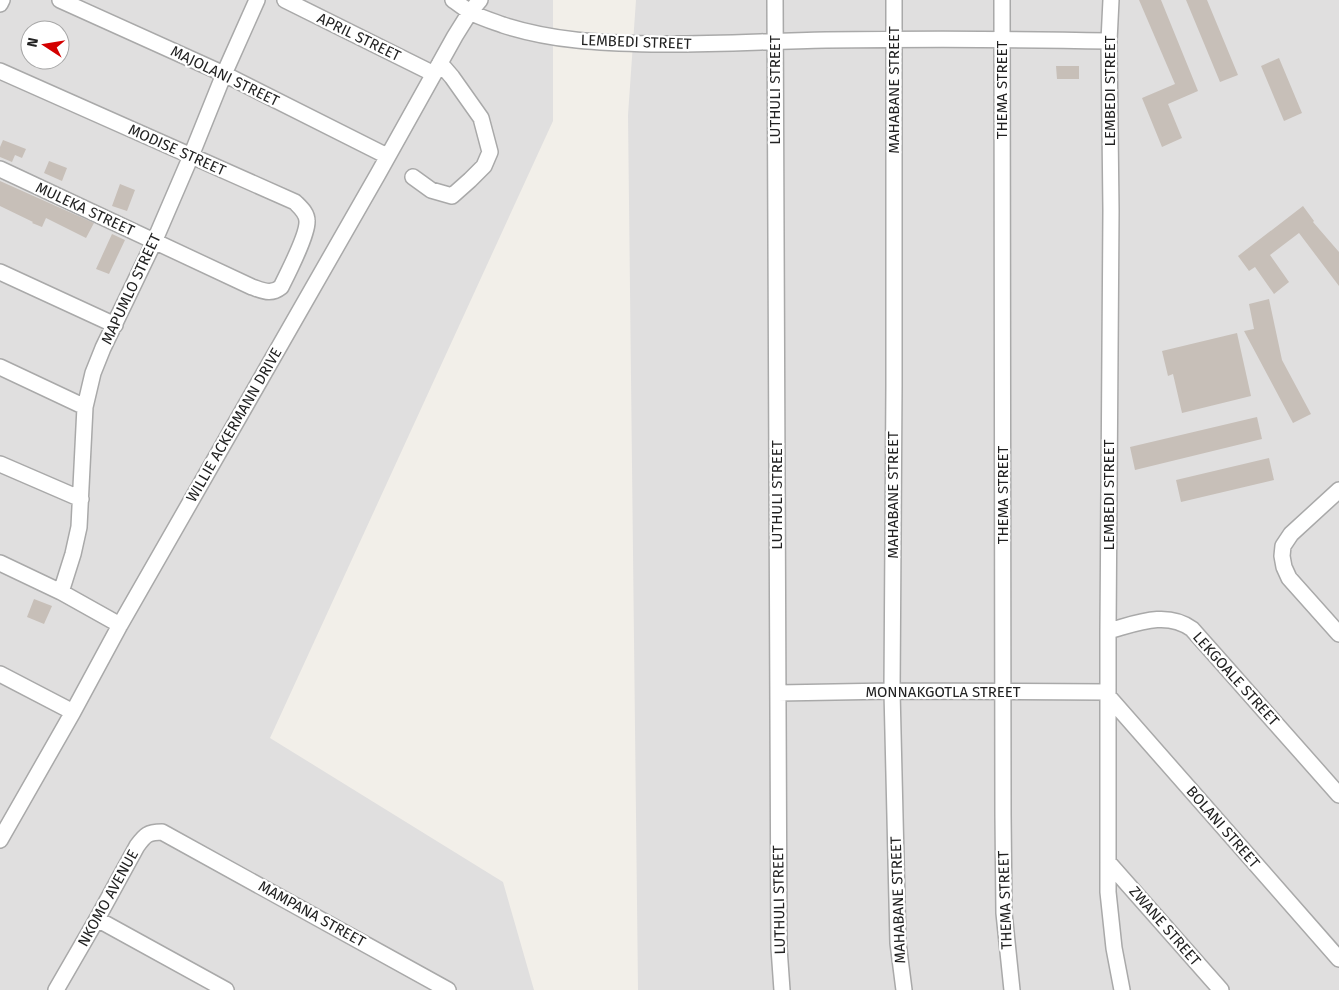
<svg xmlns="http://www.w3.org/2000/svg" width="1339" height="990" viewBox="0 0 1339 990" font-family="'Fira Sans',sans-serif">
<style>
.residential{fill:#e0dfdf;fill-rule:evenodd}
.building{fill:#c7bfb8}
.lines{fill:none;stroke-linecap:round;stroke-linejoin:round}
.minor-casing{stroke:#a9a9a9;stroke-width:18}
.minor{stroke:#fff;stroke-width:15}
.labels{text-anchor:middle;stroke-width:4.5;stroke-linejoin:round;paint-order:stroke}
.street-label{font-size:15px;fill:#222;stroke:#fff}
</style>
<rect width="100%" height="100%" fill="#f2efe9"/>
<path class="residential" d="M0,0H553V121L270,738L503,882L534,990H0ZM30,30H60V60H30Z
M636,0H1339V990H638L628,115Z"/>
<path class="building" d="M1139,0H1161L1198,91L1168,104L1182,138L1162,147L1142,98L1175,84Z
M1186,0H1207L1238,75L1220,82Z
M1279,58L1302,113L1284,121L1261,66Z
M1056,66H1079V79H1057Z
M3,140L26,149L22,158L15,155L12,162L0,157V147Z
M49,161L67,168L62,181L44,173Z
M0,181L94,223L86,238L46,218L42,227L32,223L33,222L0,206Z
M120,184L135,190L127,211L112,206Z
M1303,206L1314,221L1313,222L1339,252V286L1299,233L1270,255L1289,282L1274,294L1255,267L1249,271L1238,256Z
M112,234L125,240L109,274L96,269Z
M1269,299L1282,360L1311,414L1293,423L1244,331L1254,329L1249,304Z
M1237,333L1251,396L1182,413L1173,374L1168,376L1162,351Z
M1257,417L1262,439L1135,470L1130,447Z
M1269,458L1274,480L1181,502L1176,480Z
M34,599L52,606L44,624L27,617Z"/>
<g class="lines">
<defs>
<path id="minor" d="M60,0L224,74L387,156
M285,0L434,74
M453,0C459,4 465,9 472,13C482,18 492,21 503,25C553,41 601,43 652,44C710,45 768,41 826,40C921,39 1015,39 1109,41
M775,0L779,948L782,990
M894,0V386L892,691L898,943L904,990
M1002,0L1003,815L1004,913L1012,990
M1111,0L1109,41L1111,211L1108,631V892L1114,948L1122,990
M0,4L2,0
M0,71L295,202C301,208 307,213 307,221C308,234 288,273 281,287C271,295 264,291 252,287L0,169
M413,177L431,190L452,196L470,180L484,166L490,152L481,118L452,77L440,63
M0,272L115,325
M0,367L85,407
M0,464L81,499
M1339,490L1291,534L1283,546L1282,556L1284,567L1289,578L1339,634
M0,563L61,592L120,625
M61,592L73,554L79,527L85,407L93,373L103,348L154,242L191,156L224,74L257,0
M1108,631C1135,624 1166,610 1192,629L1339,795
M0,674L73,712
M778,693L892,691L1108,692
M1108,696L1339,959
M0,840L73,712L120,625L378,174L455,36L470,12L480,0
M1108,862L1221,990
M97,919L226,990
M56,990L97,919L137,846C145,835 148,832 162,832L448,990"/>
</defs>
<use href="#minor" class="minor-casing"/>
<use href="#minor" class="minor"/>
</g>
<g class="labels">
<g class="street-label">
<text transform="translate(359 37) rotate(26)" y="5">APRIL STREET</text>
<text transform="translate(636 42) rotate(2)" y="5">LEMBEDI STREET</text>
<text transform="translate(225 76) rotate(26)" y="5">MAJOLANI STREET</text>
<text transform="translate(775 90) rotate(-90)" y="5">LUTHULI STREET</text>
<text transform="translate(894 90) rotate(-90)" y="5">MAHABANE STREET</text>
<text transform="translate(1002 90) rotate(-90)" y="5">THEMA STREET</text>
<text transform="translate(1110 91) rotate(-90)" y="5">LEMBEDI STREET</text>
<text transform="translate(177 150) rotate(24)" y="5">MODISE STREET</text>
<text transform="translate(85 209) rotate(25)" y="5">MULEKA STREET</text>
<text transform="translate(131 289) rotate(-65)" y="5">MAPUMLO STREET</text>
<text transform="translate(234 425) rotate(-60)" y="5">WILLIE ACKERMANN DRIVE</text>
<text transform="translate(777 495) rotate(-90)" y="5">LUTHULI STREET</text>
<text transform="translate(893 495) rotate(-90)" y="5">MAHABANE STREET</text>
<text transform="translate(1003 495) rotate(-90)" y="5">THEMA STREET</text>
<text transform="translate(1109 495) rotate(-90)" y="5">LEMBEDI STREET</text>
<text transform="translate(1236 679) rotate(48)" y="5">LEKGOALE STREET</text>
<text x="943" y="697">MONNAKGOTLA STREET</text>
<text transform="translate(1223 827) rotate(49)" y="5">BOLANI STREET</text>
<text transform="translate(108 898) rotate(-61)" y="5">NKOMO AVENUE</text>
<text transform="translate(779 900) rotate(-91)" y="5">LUTHULI STREET</text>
<text transform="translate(898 900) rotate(-92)" y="5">MAHABANE STREET</text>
<text transform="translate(1005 900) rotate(-92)" y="5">THEMA STREET</text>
<text transform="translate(312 914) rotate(29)" y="5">MAMPANA STREET</text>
<text transform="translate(1165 926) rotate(49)" y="5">ZWANE STREET</text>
</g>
</g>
<g transform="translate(45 45) rotate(282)"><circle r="24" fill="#ffffff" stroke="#a7a7a7"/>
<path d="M0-4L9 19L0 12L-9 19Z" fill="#d40000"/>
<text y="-8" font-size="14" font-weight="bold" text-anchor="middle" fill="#222222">N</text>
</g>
</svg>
